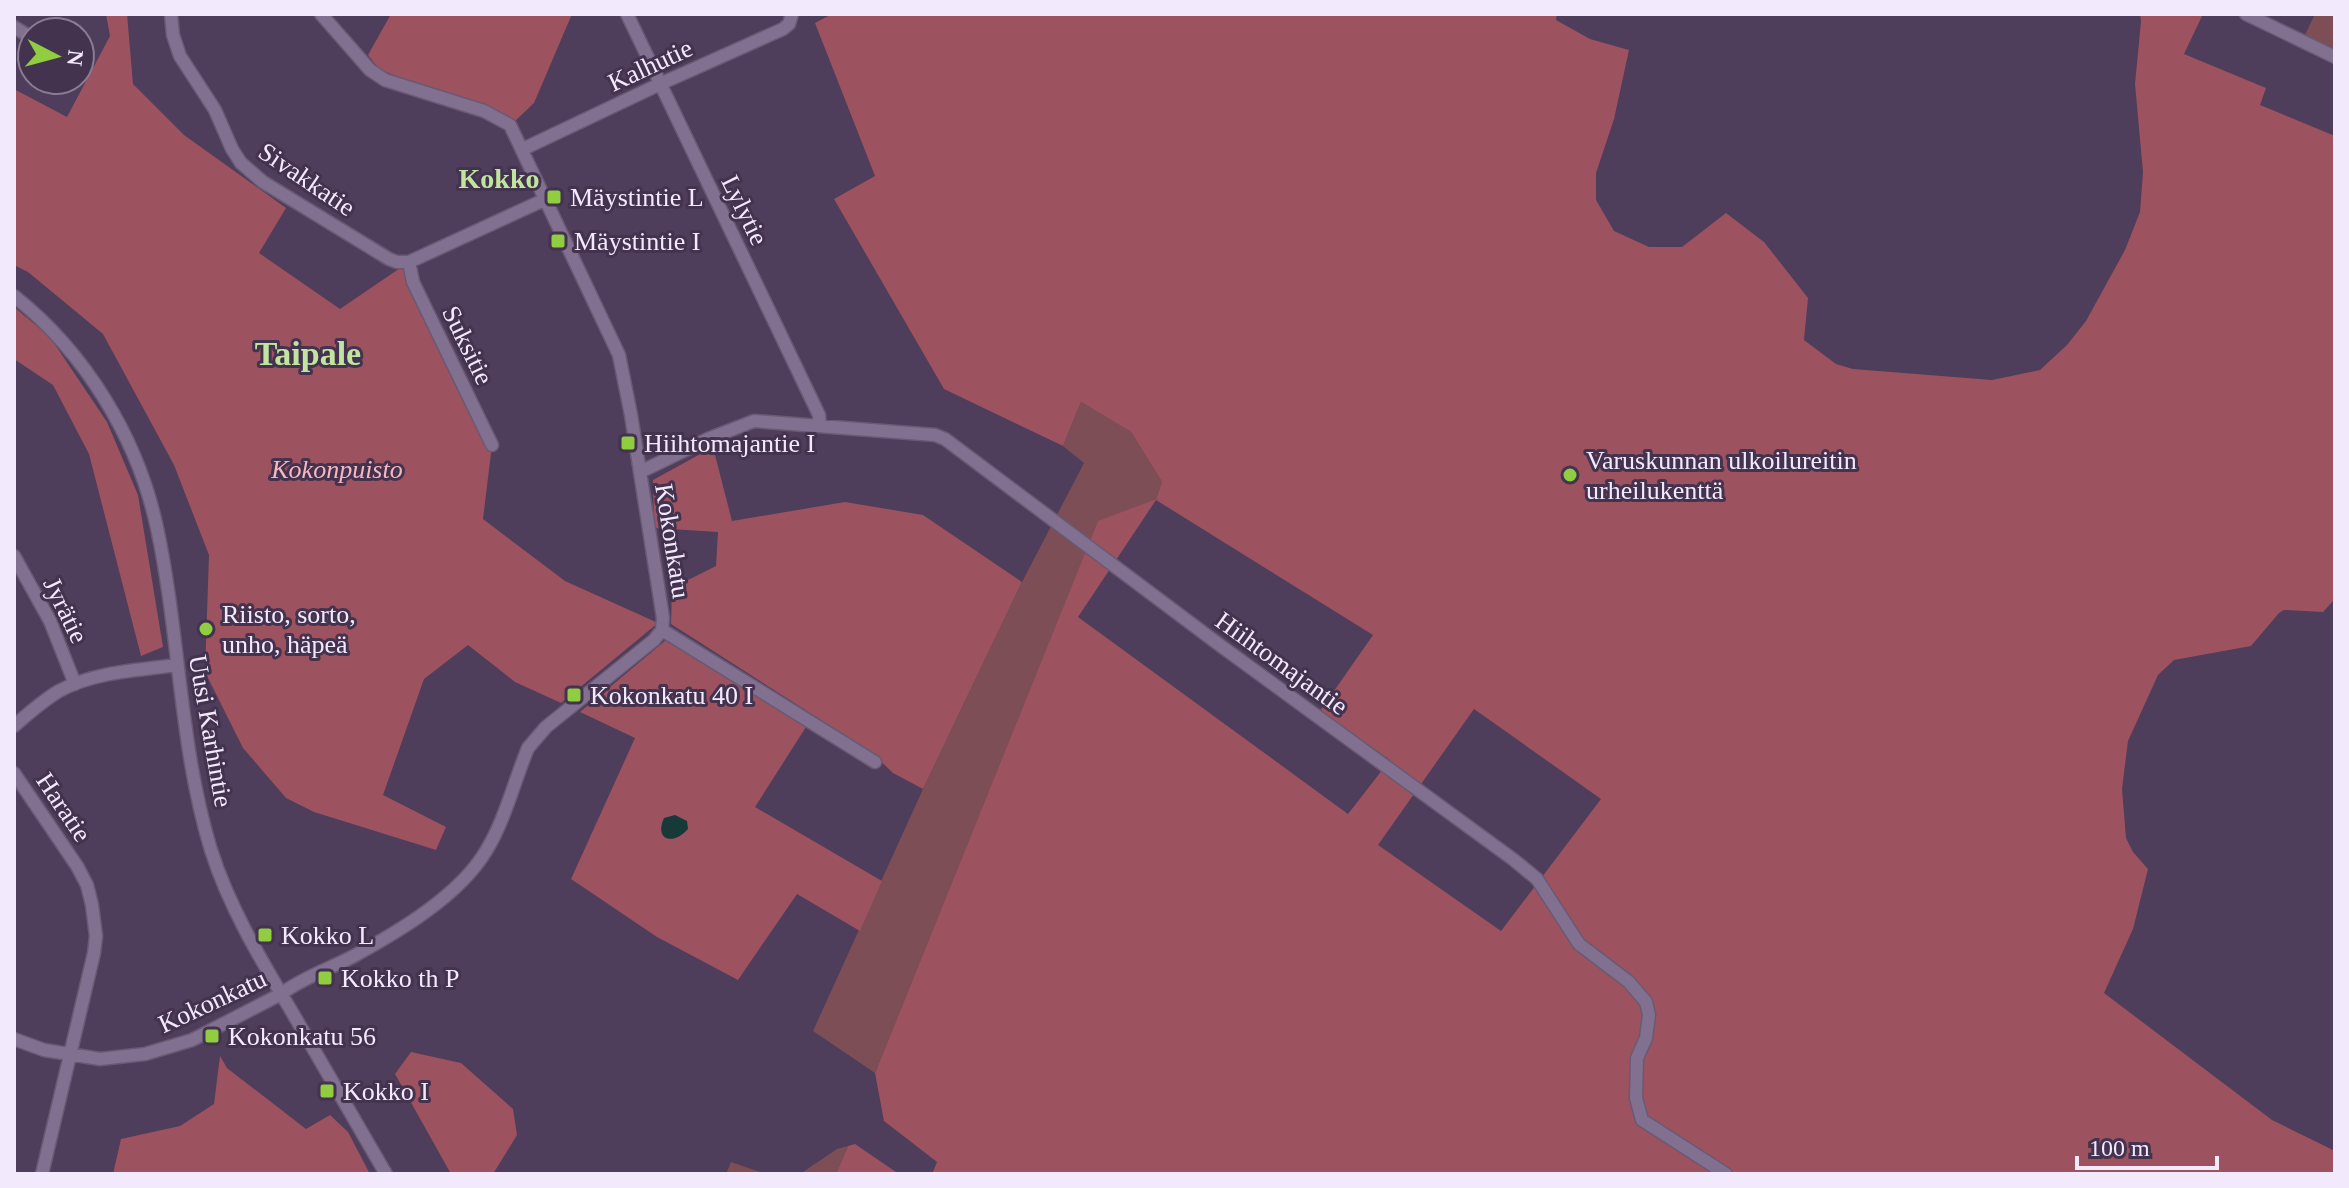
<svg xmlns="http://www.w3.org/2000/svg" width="2349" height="1188" viewBox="0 0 2349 1188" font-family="Georgia,serif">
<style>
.green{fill:#7d4e55}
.forest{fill:#9c525f;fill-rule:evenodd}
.water{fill:#173937}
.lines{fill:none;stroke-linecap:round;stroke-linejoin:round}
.minor-casing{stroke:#695a74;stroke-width:15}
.minor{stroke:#827090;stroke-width:12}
.poi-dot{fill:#90cd40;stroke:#43334f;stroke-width:3}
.labels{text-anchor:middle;stroke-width:6;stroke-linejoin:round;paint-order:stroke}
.street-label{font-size:26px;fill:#f3e9fc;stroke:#43334f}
.poi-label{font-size:26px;fill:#f3e9fc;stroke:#43334f;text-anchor:start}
.park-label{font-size:26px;font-style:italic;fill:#f8b6bf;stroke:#43334f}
.neighbourhood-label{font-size:28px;font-weight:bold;fill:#c1e59e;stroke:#43334f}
.district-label{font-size:34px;font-weight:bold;fill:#c1e59e;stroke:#43334f}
</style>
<rect width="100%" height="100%" fill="#4e3d5b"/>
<path class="green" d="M2315,14H2335V53L2304,37Z
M1081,402L1131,432L1162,482L1156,499L1098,522L875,1073L813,1031L923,789L1022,582L1084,463L1063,446Z
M848,1146L836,1174H800L837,1149Z
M731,1162L766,1174H726Z"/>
<path class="forest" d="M106,14H127L133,84L184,135L286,208L259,253L340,309L409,262L492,445L483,519L565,581L658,623L561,703L515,682L468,645L424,679L383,795L446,827L436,850L314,812L286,798L243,748L205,672L209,555L174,465L103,334L28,272L14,265V89L67,117L110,36Z
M391,14H572L534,103L513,123L379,69L368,55Z
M832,14H1557L1556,20L1590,39L1629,50L1614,119L1596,173V200L1614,231L1649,247H1682L1726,213L1764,242L1808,298L1804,340L1836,364L1853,369L1992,380L2040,370L2067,345L2086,321L2125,250L2140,212L2143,172L2135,84L2141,21L2140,14H2203L2184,54L2266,88L2260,105L2335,136V599L2323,612L2284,610L2279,613L2251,646L2174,660L2158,675L2128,741L2122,789L2126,838L2133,852L2148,869L2133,929L2104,993L2272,1120L2335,1151V1174H932L937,1162L884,1121L875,1073L1098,521L1156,499L1162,482L1131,432L1081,402L1063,446L944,389L834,199L875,176L815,23ZM1156,500L1373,635L1320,711L1390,760L1348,814L1078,617ZM1474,709L1601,799L1501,931L1378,845Z
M14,307L50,337L107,422L138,495L163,647L141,656L89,454L53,385L14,359Z
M713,447L732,521L845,502L923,515L1022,582L923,789L893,773L871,752L671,624L672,588L716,566L718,532L654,528L653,480Z
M666,640L806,727L755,807L882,881L860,931L797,894L738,980L657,937L571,879L635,738L580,712Z
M411,1052L461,1063L513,1109L517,1135L493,1174H451L395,1074Z
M220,1056L227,1068L306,1129L330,1115L348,1132L370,1174H113L121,1139L180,1126L214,1104Z
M855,1144L899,1174H836L848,1146Z"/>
<path class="water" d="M675,815L687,821L688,829C673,846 654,840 664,818Z"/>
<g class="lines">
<defs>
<path id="minor" d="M171,14L173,35L180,56L215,110L232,149L241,163L263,182L389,259L397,262H409L546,199
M627,14L819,415L820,426
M2246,14L2335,57
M14,27L32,38
M523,149L660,84L783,29L789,24L792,14
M409,262L413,282L492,445
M14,296C86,353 138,439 157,528C180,635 179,745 211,850C229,907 261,960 292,1012C323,1066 355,1120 386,1174
M640,472L710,438L754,421L935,435L945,439L1221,646L1514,860L1537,879L1579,944L1629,982L1646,1002L1649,1015L1646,1038L1637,1058L1636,1098L1642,1120L1726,1174
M14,556L50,621L75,684
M662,630L875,762
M14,726C28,714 42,701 59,691C93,672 139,670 177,665
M14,773L77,866L87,885L92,905L96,936L94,953L42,1174
M14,1039L44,1050L100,1059L145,1054L192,1040L281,994C302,978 329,969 352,957C398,932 459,896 486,851C505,820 514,782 528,748L546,727L654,640L662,630L663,618L631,415L619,355L510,125L484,111L385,80L370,70L321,14"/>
</defs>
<use href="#minor" class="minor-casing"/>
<use href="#minor" class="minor"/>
</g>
<g class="poi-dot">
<rect x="546" y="189" width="16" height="16" rx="4"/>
<rect x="550" y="233" width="16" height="16" rx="4"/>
<rect x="620" y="435" width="16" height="16" rx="4"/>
<circle cx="1570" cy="475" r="8"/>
<circle cx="206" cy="629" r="8"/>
<rect x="566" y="687" width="16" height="16" rx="4"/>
<rect x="257" y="927" width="16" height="16" rx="4"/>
<rect x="317" y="970" width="16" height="16" rx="4"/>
<rect x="204" y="1028" width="16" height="16" rx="4"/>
<rect x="319" y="1083" width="16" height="16" rx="4"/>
</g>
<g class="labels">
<g class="street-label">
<text transform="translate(650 65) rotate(-25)" y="9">Kalhutie</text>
<text transform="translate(307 179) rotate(34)" y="9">Sivakkatie</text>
<text transform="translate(745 210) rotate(64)" y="9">Lylytie</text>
<text transform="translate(468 345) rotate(64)" y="9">Suksitie</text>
<text transform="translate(673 541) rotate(81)" y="9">Kokonkatu</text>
<text transform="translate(66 610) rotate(64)" y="9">Jyrätie</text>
<text transform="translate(1282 663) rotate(36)" y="9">Hiihtomajantie</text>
<text transform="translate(211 731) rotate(80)" y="9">Uusi Karhintie</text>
<text transform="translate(64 807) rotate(56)" y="9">Haratie</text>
<text transform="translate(212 1001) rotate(-25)" y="9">Kokonkatu</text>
</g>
<g class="poi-label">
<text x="570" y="206">Mäystintie L</text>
<text x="574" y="250">Mäystintie I</text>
<text x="644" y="452">Hiihtomajantie I</text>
<text x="1586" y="469">Varuskunnan ulkoilureitin<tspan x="1586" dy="30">urheilukenttä</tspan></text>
<text x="222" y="623">Riisto, sorto,<tspan x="222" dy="30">unho, häpeä</tspan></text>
<text x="590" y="704">Kokonkatu 40 I</text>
<text x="281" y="944">Kokko L</text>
<text x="341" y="987">Kokko th P</text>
<text x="228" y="1045">Kokonkatu 56</text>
<text x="343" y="1100">Kokko I</text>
</g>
<g class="park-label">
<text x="337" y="478">Kokonpuisto</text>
</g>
<g class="neighbourhood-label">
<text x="499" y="188">Kokko</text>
</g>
<g class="district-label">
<text x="308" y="365">Taipale</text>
</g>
</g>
<rect width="2349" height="1188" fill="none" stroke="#f3e9fc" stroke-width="32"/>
<g transform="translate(56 56) rotate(96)"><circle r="38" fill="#43334f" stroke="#897c94" stroke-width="2"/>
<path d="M0-6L14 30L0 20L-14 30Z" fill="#90cd40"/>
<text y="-12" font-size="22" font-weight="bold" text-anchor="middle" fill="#f3e9fc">N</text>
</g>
<path d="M2077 1156v12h140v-12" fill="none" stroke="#f3e9fc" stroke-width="4"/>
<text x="2089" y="1156" font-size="24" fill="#f3e9fc" stroke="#43334f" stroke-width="6" paint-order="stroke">100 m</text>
</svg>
